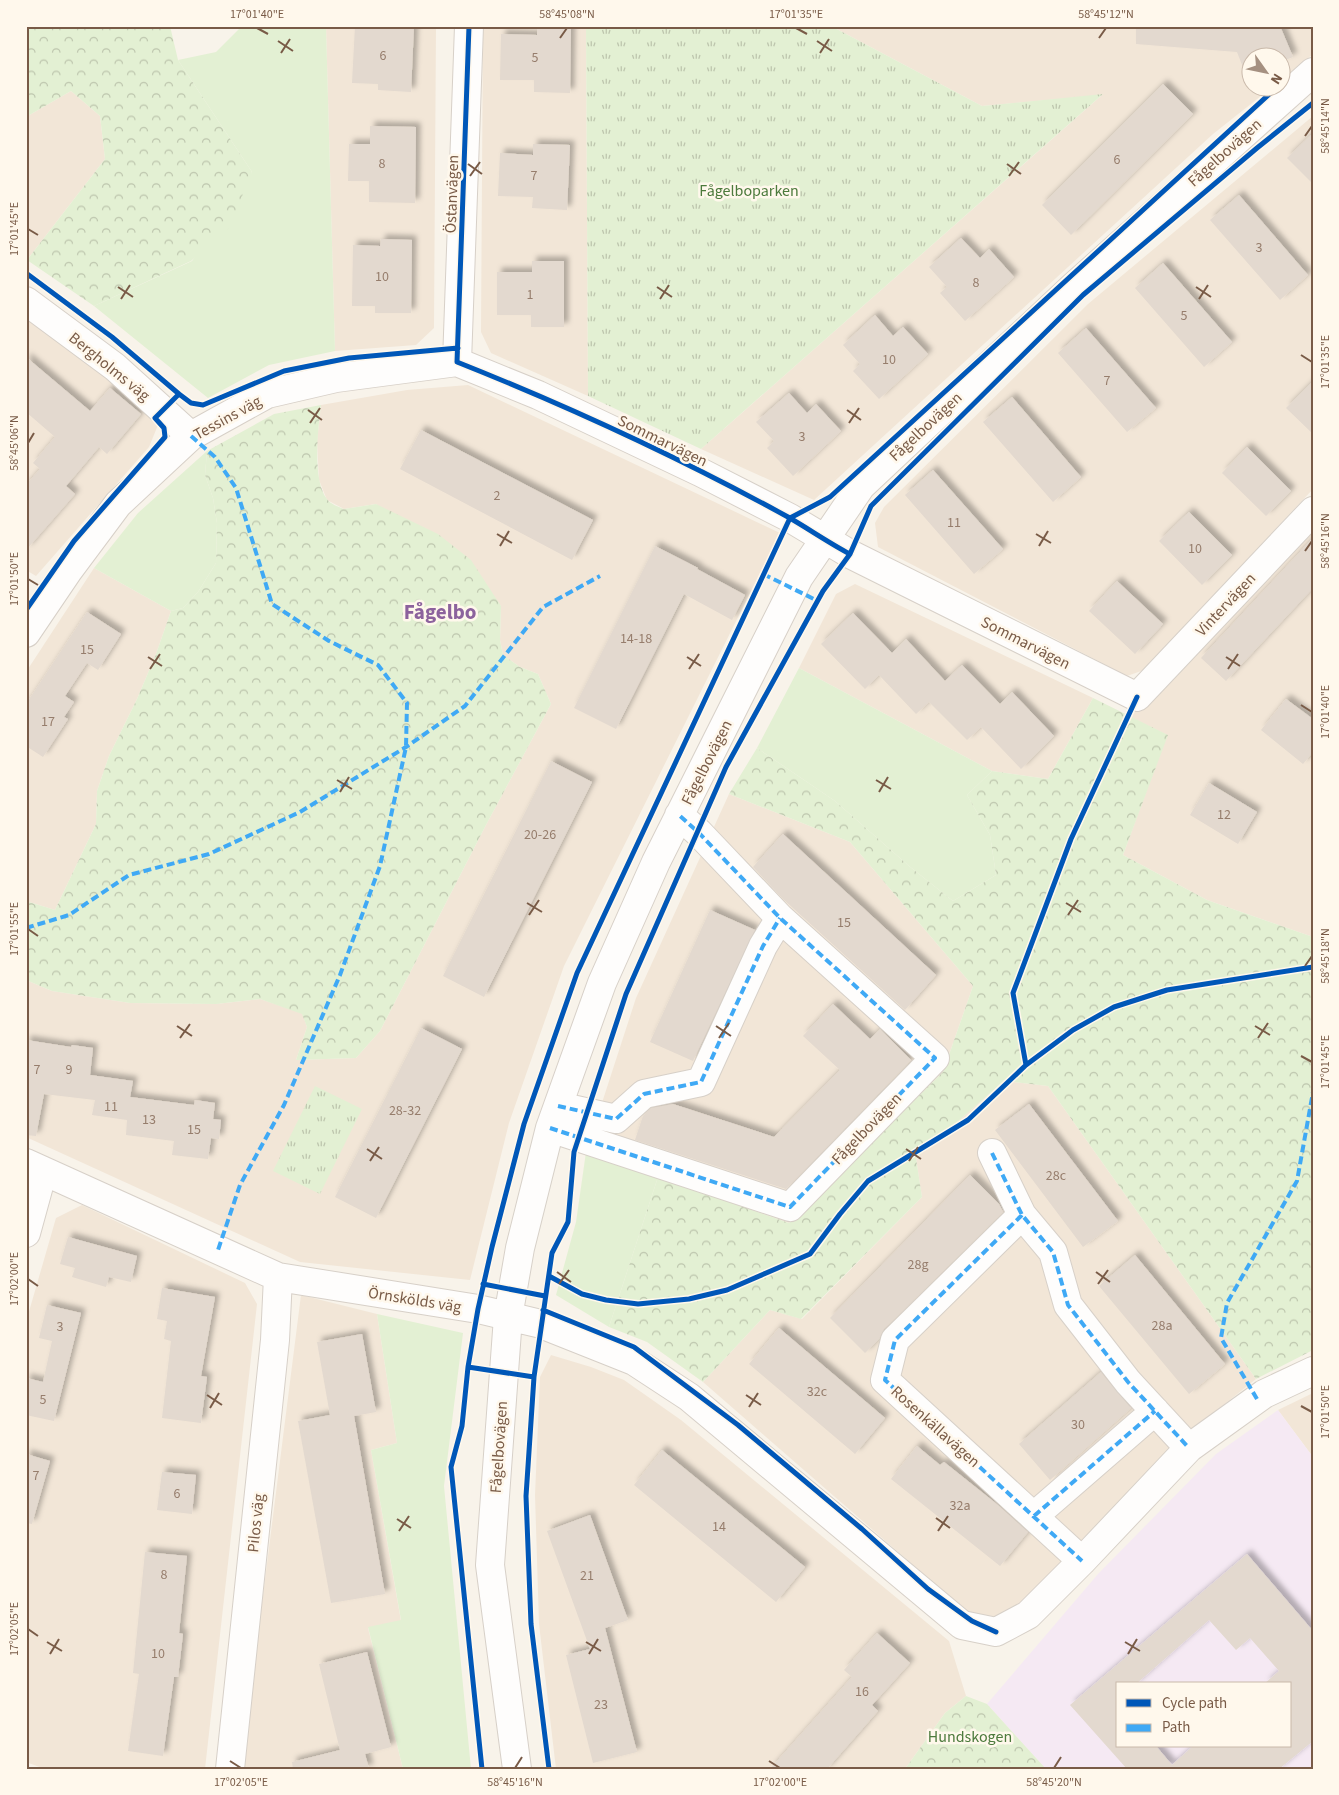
<svg xmlns="http://www.w3.org/2000/svg" width="1339" height="1795" viewBox="0 0 1339 1795" font-family="'Source Sans 3',sans-serif">
<style>
.residential{fill:#f2e6d7}
.education{fill:#f5e9f3;fill-rule:evenodd}
.grass{fill:#e3f0d3}
.forest{fill:url(#forest-crowns)}
.park{fill:url(#park-tufts)}
.building{fill:#e3d9cf;fill-rule:evenodd;filter:url(#shadow)}
.lines{fill:none;stroke-linecap:round;stroke-linejoin:round}
.minor-casing{stroke:#d7d0c8;stroke-width:30}
.minor{stroke:#fefdfc;stroke-width:28}
.quiet{stroke:#3fa9f5;stroke-width:4;stroke-dasharray:8 4;stroke-linecap:butt}
.cycleway-casing{stroke:#fff8ec;stroke-width:8}
.cycleway{stroke:#0057b8;stroke-width:5}
.ticks{fill:none;stroke:#795b47;stroke-width:2}
.labels{text-anchor:middle;stroke-width:5;stroke-linejoin:round;paint-order:stroke}
.number-label{font-size:14px;fill:#967d6c}
.street-label{font-size:16px;fill:#795b47;stroke:#fff8ec}
.park-label{font-size:16px;fill:#4c7a3c;stroke:#fff8ec}
.district-label{font-size:21px;font-weight:bold;fill:#8c629d;stroke:#fff8ec}
.neatline{fill:none;stroke:#795b47;stroke-width:2}
.ticks-label{font-size:12px;text-anchor:middle;fill:#795b47}
</style>
<defs>
<pattern id="forest-crowns" width="20" height="18" patternUnits="userSpaceOnUse" patternTransform="scale(1.25)"><rect width="20" height="18" fill="#e3f0d3"/><path d="M2 6a3 3 0 1 1 6 0M12 15a3 3 0 1 1 6 0" fill="none" stroke="#bdc5ad"/></pattern>
<pattern id="park-tufts" width="24" height="20" patternUnits="userSpaceOnUse" patternTransform="scale(1.25)"><rect width="24" height="20" fill="#e3f0d3"/><path d="M3 7l-1-3M5 7V3M7 7l1-3M15 17l-1-3M17 17v-4M19 17l1-3" fill="none" stroke="#bdc5ad"/></pattern>
<filter id="shadow"><feDropShadow dx="4.5" dy="-4.5" stdDeviation="2.5" flood-color="#0004"/></filter>
</defs>
<rect width="100%" height="100%" fill="#f8f3ea"/>
<path class="residential" d="M326,26H436L434,328L416,345L335,351Z
M483,26H586L588,396L491,353L481,332Z
M831,26H1313V54L1282,79V58H1252V88H1271L1213,134L814,500L701,449L1102,95L982,106Z
M71,91L100,116L105,159L27,260L26,117Z
M1313,116V489L1144,670L1127,676L878,547L875,523L884,507L1088,304Z
M26,305L158,425L149,447L36,576L26,570Z
M468,385L780,533L564,966L509,1123L470,1280L300,1262L26,1137V980L52,991L130,1003L216,1004L260,999L302,1013L307,1027L296,1060L356,1058L380,1031L486,825L551,704L538,674L520,667L503,655L500,640L501,606L376,504L344,509L327,500L319,480L317,441L321,405L407,390Z
M1313,526V937L1207,900L1123,855L1167,735L1130,717Z
M94,568L171,611L156,654L137,699L109,756L97,791L96,824L55,910L26,901V672Z
M855,584L1093,698L1048,779L992,771L799,668L836,594Z
M729,794L850,842L973,986L943,1072L789,1223L586,1152L636,998Z
M1004,1081L1048,1086L1256,1379L1181,1439L1022,1602L997,1617L967,1612L703,1382L770,1310L802,1319L922,1197L916,1158Z
M82,1205L245,1283L257,1304L205,1769H45L26,1762V1322L56,1218Z
M301,1295L377,1314L397,1443L371,1450L401,1621L368,1628L403,1769H241Z
M551,1355L591,1367L624,1380L681,1420L949,1641L966,1696L945,1713L905,1769H556L539,1624L535,1495L540,1377Z
M1313,1393V1457L1278,1410Z"/>
<path class="education" d="M1278,1410L1313,1457V1769H1046L987,1704L1098,1574L1216,1454ZM1118,1684H1290V1746H1118Z"/>
<path class="grass" d="M242,26H326L335,351L269,365L208,398L94,306L192,261L252,172L178,60L216,52Z
M207,451L205,475L213,498L217,523L216,563L198,592L183,608L171,611L94,568L138,513Z
M799,668L992,771L967,795L990,835L996,875L953,901L909,866L835,801L757,748Z
M586,1152L658,1177L609,1327L556,1295L576,1222Z
M377,1314L463,1333L444,1486L471,1769H403L368,1627L401,1620L371,1450L397,1443Z"/>
<path class="forest" d="M26,26H170L178,60L252,172L229,228L191,261L94,306L27,260L105,159L100,116L71,91L26,117Z
M321,405C318,429 312,480 327,499C330,504 339,507 344,509L376,504L438,534L471,560L501,606L500,640L503,655L520,667L538,674L551,704L486,825L380,1031L356,1058L296,1060L307,1027L302,1014L260,999L216,1004L130,1003L52,991L26,980V901L55,910L96,824L97,791L109,756L137,699L156,654L171,611L183,608L198,592L216,563L217,523L213,498L205,475L207,451L274,414Z
M1093,698L1168,735L1123,855L1207,900L1313,937V1350L1256,1379L1048,1086L1004,1081L916,1158L922,1197L801,1319L770,1310L703,1382L647,1342L609,1327L658,1177L789,1223L943,1072L973,986L850,842L729,794L757,748L835,801L909,866L953,901L996,875L990,835L967,795L992,771L1048,779Z
M966,1696L987,1704L1046,1769H905L945,1713Z"/>
<path class="park" d="M586,26H831L982,106L1103,94L701,449L588,396Z
M315,1086L362,1109L320,1194L273,1171Z"/>
<path class="building" d="M355,26L377,28V26H414L411,92L378,90V84L352,83Z
M537,26H571L570,93L534,92V80H500L501,34L537,35Z
M1136,26H1280L1293,57L1282,61V58H1252V73L1246,75L1237,52L1136,44Z
M1163,84L1193,114L1071,235L1042,205Z
M370,126L416,127L415,203L369,202V181H348L349,144H370Z
M1313,133V184L1287,158Z
M533,144L570,145L567,210L532,208L533,197L498,196L500,153L533,155Z
M1239,195L1308,275L1280,300L1210,220Z
M961,238L980,258L989,249L1014,277L965,321L940,293L947,287L929,267Z
M381,239L412,240L411,313H375V306H352L353,245L380,246Z
M532,261H564V327H531V315H497V272H532Z
M1163,263L1232,342L1204,367L1135,288Z
M875,315L893,336L903,327L928,354L879,399L853,371L860,364L843,345Z
M1086,328L1156,408L1127,432L1058,353Z
M26,357L90,411L110,388L141,414L107,454L99,447L66,486L75,494L26,550V485L40,469L33,463L55,437L26,412Z
M1313,381V434L1286,408Z
M789,393L807,413L816,404L841,431L793,476L767,448L774,441L756,422Z
M1012,397L1081,477L1053,502L983,422Z
M421,430L593,520L572,560L400,469Z
M1247,447L1291,491L1266,516L1222,473Z
M933,470L1003,549L974,574L905,495Z
M1189,512L1232,555L1202,585L1159,541Z
M1313,538V588L1226,681L1201,658Z
M655,546L698,568L697,569L745,595L732,620L684,594L616,729L574,708Z
M1117,581L1163,624L1135,654L1089,611Z
M87,612L121,634L98,670L87,663L65,696L74,702L64,717L68,719L43,757L26,746V704Z
M853,613L892,653L906,639L945,681L962,665L1000,704L1012,692L1054,736L1021,769L981,727L967,740L929,702L916,714L879,675L865,689L821,644Z
M1286,699L1313,719V752L1303,764L1261,730Z
M551,761L592,782L484,997L443,976Z
M1209,783L1257,812L1238,844L1190,815Z
M783,834L936,975L905,1010L783,899L753,867Z
M710,910L755,930L693,1061L650,1042Z
M833,1004L870,1039L880,1029L911,1060L786,1189L635,1140L643,1116L651,1108L673,1104L774,1137L840,1070L803,1036Z
M421,1028L462,1049L376,1218L335,1197Z
M26,1040L71,1047L72,1045L93,1048L90,1075L133,1081L130,1097L194,1105L195,1100L215,1103L213,1119L221,1120L219,1139L211,1138L208,1159L172,1155L174,1141L126,1135L127,1120L92,1115L95,1100L44,1094L36,1136L26,1135Z
M1029,1104L1118,1221L1083,1247L995,1130Z
M970,1175L999,1204L1003,1212L884,1329L879,1339L865,1353L830,1318Z
M68,1237L137,1256L131,1282L109,1277L106,1287L72,1277L75,1268L60,1264Z
M1135,1255L1225,1364L1189,1394L1099,1286Z
M162,1288L215,1297L201,1376L207,1377L201,1423L162,1418L171,1341L164,1339L167,1321L157,1319Z
M47,1305L81,1313L54,1421L26,1415V1378L43,1382L52,1341L39,1338Z
M779,1328L885,1418L855,1454L749,1364Z
M362,1334L376,1412L354,1416L385,1594L331,1603L298,1421L330,1415L317,1342Z
M1101,1372L1131,1408L1050,1480L1019,1444Z
M917,1446L940,1465L944,1462L998,1505L1028,1532L1000,1566L891,1479Z
M662,1450L805,1567L776,1602L634,1485Z
M26,1454L50,1461L32,1524L26,1523Z
M162,1472L196,1475L192,1514L157,1510Z
M590,1515L628,1620L605,1628L637,1752L593,1763L566,1655L590,1649L547,1531Z
M145,1552L187,1556L179,1633L183,1634L178,1677H174L163,1756L128,1751L139,1674L133,1673Z
M1247,1554L1313,1631V1741L1279,1769H1127L1070,1705ZM1209,1620L1236,1650L1250,1638L1279,1671L1264,1684H1290V1746H1193L1172,1765L1156,1746H1118V1684H1136Z
M877,1633L910,1663L872,1705L878,1711L827,1769H770L852,1677L844,1670Z
M367,1652L391,1747L365,1754L369,1769H293L292,1762L340,1750L319,1664Z"/>
<g class="lines">
<defs>
<path id="minor" d="M26,301L115,367L191,436
M457,362L469,26
M26,633L68,571L118,504L191,436L267,394L336,378L457,362L538,395L700,472L790,518L850,554L1137,697L1313,511
M558,1106L616,1119L644,1094L701,1082L763,946L780,918
M550,1128L790,1207L935,1058L780,918L699,833L679,815
M992,1153L1022,1215L1053,1252L1068,1305L1128,1382L1189,1448
M26,1163L278,1277L478,1309L541,1324L634,1361L689,1397L962,1625L996,1632L1028,1615L1082,1561L1189,1448L1264,1394L1313,1371
M1022,1215L895,1340L885,1380L1082,1561
M26,1233L43,1171
M1034,1516L1155,1411
M230,1769L275,1340L278,1277
M517,1769L490,1565L508,1317L520,1248L550,1128L602,983L656,862L799,577L861,486L1072,288L1313,72"/>
</defs>
<use href="#minor" class="minor-casing"/>
<use href="#minor" class="minor"/>
<path class="quiet" d="M191,436L215,457L236,488L272,604L329,641L378,665L407,703L406,747L380,866L340,975L284,1105L240,1185L218,1250
M763,574L818,601
M26,928L69,915L129,875L209,854L300,812L406,747L465,706L543,607L600,576
M558,1106L616,1119L644,1094L701,1082L763,946L780,918
M550,1128L790,1207L935,1058L780,918L699,833L679,815
M992,1153L1022,1215L1053,1252L1068,1305L1128,1382L1189,1448
M1022,1215L895,1340L885,1380L1082,1561
M1257,1399L1221,1338L1227,1303L1297,1181L1313,1092
M1034,1516L1155,1411"/>
<defs>
<path id="cycleway" d="M469,26L457,362C570,407 682,459 788,517C809,529 829,543 850,554
M26,273L112,337L179,394
M26,610L74,541L165,437L164,428L155,418L179,394L191,403L203,405L284,371L349,358L458,348
M1026,1065L1013,993L1071,839L1137,697
M549,1276L582,1294L606,1300L638,1304L689,1299L727,1290L810,1254L840,1214L868,1181L968,1120L1026,1065L1073,1030L1114,1007L1167,990L1313,967
M483,1284L545,1296
M543,1310L634,1347L738,1425L862,1529L928,1589L972,1621L996,1632
M468,1367L534,1377
M482,1769L451,1467L462,1426L468,1367L478,1309L492,1247L524,1124L577,973L790,518L830,497L1276,88
M549,1769L531,1624L526,1496L534,1377L552,1253L568,1222L574,1152L626,994L726,767L823,591L850,554L871,506L1083,295L1257,148L1313,103"/>
</defs>
<use href="#cycleway" class="cycleway-casing"/>
<use href="#cycleway" class="cycleway"/>
</g>
<path class="ticks" d="M257,28L268,34M796,28L807,34M560,38L567,28M1099,38L1106,28M278,41L293,51M817,41L832,51M281,53L290,39M820,53L829,39M1305,136L1312,126M468,164L482,174M1007,164L1021,174M470,176L480,162M1009,176L1019,162M28,229L38,235M118,287L133,297M657,287L672,297M1196,287L1211,297M121,299L130,285M660,299L669,285M1199,299L1208,285M1301,355L1312,362M308,410L322,420M847,410L861,420M310,423L320,408M849,423L859,408M28,443L34,433M497,534L512,543M1036,534L1051,543M500,546L509,531M1039,546L1048,531M1305,551L1312,541M28,579L38,585M148,657L162,666M687,657L701,666M1226,657L1240,666M150,669L160,654M689,669L699,654M1228,669L1238,654M1301,705L1312,712M337,780L352,789M876,780L891,789M340,792L349,777M879,792L888,777M527,903L542,912M1066,903L1081,912M529,915L539,900M1068,915L1078,900M28,929L38,936M1305,966L1312,956M177,1026L192,1036M716,1026L731,1036M1255,1026L1270,1035M180,1038L190,1024M719,1038L729,1023M1258,1038L1268,1023M1301,1056L1312,1062M367,1149L382,1159M906,1149L921,1159M370,1161L379,1147M909,1161L918,1147M557,1272L571,1282M1096,1272L1110,1282M28,1279L38,1286M559,1284L569,1270M1098,1284L1108,1270M207,1395L222,1405M746,1395L761,1405M1301,1406L1312,1412M749,1407L758,1393M210,1408L219,1393M936,1518L950,1528M397,1519L411,1528M399,1531L409,1516M938,1531L948,1516M28,1629L38,1636M47,1642L62,1651M586,1642L601,1651M1125,1642L1140,1651M50,1654L59,1639M589,1654L598,1639M1128,1654L1137,1639M230,1761L241,1768M769,1761L780,1768M515,1768L522,1757M1054,1768L1061,1757"/>
<g class="labels">
<g class="number-label">
<text x="383" y="60">6</text>
<text x="535" y="62">5</text>
<text x="1117" y="164">6</text>
<text x="382" y="168">8</text>
<text x="534" y="180">7</text>
<text x="1259" y="252">3</text>
<text x="382" y="281">10</text>
<text x="976" y="287">8</text>
<text x="530" y="299">1</text>
<text x="1184" y="320">5</text>
<text x="889" y="364">10</text>
<text x="1107" y="385">7</text>
<text x="802" y="441">3</text>
<text x="497" y="500">2</text>
<text x="954" y="527">11</text>
<text x="1195" y="553">10</text>
<text x="636" y="643">14-18</text>
<text x="87" y="654">15</text>
<text x="48" y="726">17</text>
<text x="1224" y="819">12</text>
<text x="540" y="839">20-26</text>
<text x="844" y="927">15</text>
<text x="37" y="1074">7</text>
<text x="69" y="1074">9</text>
<text x="111" y="1111">11</text>
<text x="405" y="1115">28-32</text>
<text x="149" y="1124">13</text>
<text x="194" y="1134">15</text>
<text x="1056" y="1180">28c</text>
<text x="918" y="1269">28g</text>
<text x="1162" y="1330">28a</text>
<text x="60" y="1331">3</text>
<text x="817" y="1396">32c</text>
<text x="43" y="1404">5</text>
<text x="1078" y="1429">30</text>
<text x="36" y="1480">7</text>
<text x="177" y="1498">6</text>
<text x="960" y="1510">32a</text>
<text x="719" y="1531">14</text>
<text x="164" y="1579">8</text>
<text x="587" y="1580">21</text>
<text x="158" y="1658">10</text>
<text x="862" y="1696">16</text>
<text x="601" y="1709">23</text>
</g>
<g class="street-label">
<text transform="translate(1224 152) rotate(-42)" y="6">Fågelbovägen</text>
<text transform="translate(451 194) rotate(-88)" y="6">Östanvägen</text>
<text transform="translate(110 366) rotate(39)" y="6">Bergholms väg</text>
<text transform="translate(227 417) rotate(-29)" y="6">Tessins väg</text>
<text transform="translate(925 426) rotate(-43)" y="6">Fågelbovägen</text>
<text transform="translate(663 440) rotate(26)" y="6">Sommarvägen</text>
<text transform="translate(1225 604) rotate(-47)" y="6">Vintervägen</text>
<text transform="translate(1026 642) rotate(27)" y="6">Sommarvägen</text>
<text transform="translate(706 762) rotate(-63)" y="6">Fågelbovägen</text>
<text transform="translate(866 1128) rotate(-46)" y="6">Fågelbovägen</text>
<text transform="translate(415 1299) rotate(9)" y="6">Örnskölds väg</text>
<text transform="translate(936 1426) rotate(42)" y="6">Rosenkällavägen</text>
<text transform="translate(498 1447) rotate(-86)" y="6">Fågelbovägen</text>
<text transform="translate(255 1523) rotate(-84)" y="6">Pilos väg</text>
</g>
<g class="park-label">
<text x="749" y="196">Fågelboparken</text>
<text x="970" y="1742">Hundskogen</text>
</g>
<g class="district-label">
<text x="440" y="619">Fågelbo</text>
</g>
</g>
<rect width="1339" height="1795" fill="none" stroke="#fff8ec" stroke-width="55"/>
<rect x="1116" y="1682" width="175" height="65" fill="#fff8ec" stroke="#c9b9aa"/>
<rect x="1126" y="1699" width="25" height="8" fill="#0057b8" stroke="#c9b9aa"/>
<text x="1162" y="1708" font-size="15" fill="#795b47">Cycle path</text>
<rect x="1126" y="1724" width="25" height="8" fill="#3fa9f5" stroke="#c9b9aa"/>
<text x="1162" y="1732" font-size="15" fill="#795b47">Path</text>
<g transform="translate(1266 72) rotate(123)"><circle r="24" fill="#fff8ec" stroke="#c9b9aa"/>
<path d="M0-4L9 19L0 12L-9 19Z" fill="#a59080"/>
<text y="-8" font-size="14" font-weight="bold" text-anchor="middle" fill="#795b47">N</text>
</g>
<rect x="28" y="28" width="1284" height="1740" class="neatline"/>
<g class="ticks-label">
<text x="257" y="18">17°01'40"E</text>
<text x="567" y="18">58°45'08"N</text>
<text x="796" y="18">17°01'35"E</text>
<text x="1106" y="18">58°45'12"N</text>
<text transform="translate(1325 126) rotate(-90)" y="4">58°45'14"N</text>
<text transform="translate(14 229) rotate(-90)" y="4">17°01'45"E</text>
<text transform="translate(1325 362) rotate(-90)" y="4">17°01'35"E</text>
<text transform="translate(14 443) rotate(-90)" y="4">58°45'06"N</text>
<text transform="translate(1325 541) rotate(-90)" y="4">58°45'16"N</text>
<text transform="translate(14 579) rotate(-90)" y="4">17°01'50"E</text>
<text transform="translate(1325 712) rotate(-90)" y="4">17°01'40"E</text>
<text transform="translate(14 929) rotate(-90)" y="4">17°01'55"E</text>
<text transform="translate(1325 956) rotate(-90)" y="4">58°45'18"N</text>
<text transform="translate(1325 1062) rotate(-90)" y="4">17°01'45"E</text>
<text transform="translate(14 1279) rotate(-90)" y="4">17°02'00"E</text>
<text transform="translate(1325 1412) rotate(-90)" y="4">17°01'50"E</text>
<text transform="translate(14 1629) rotate(-90)" y="4">17°02'05"E</text>
<text x="241" y="1786">17°02'05"E</text>
<text x="515" y="1786">58°45'16"N</text>
<text x="780" y="1786">17°02'00"E</text>
<text x="1054" y="1786">58°45'20"N</text>
</g>
</svg>
